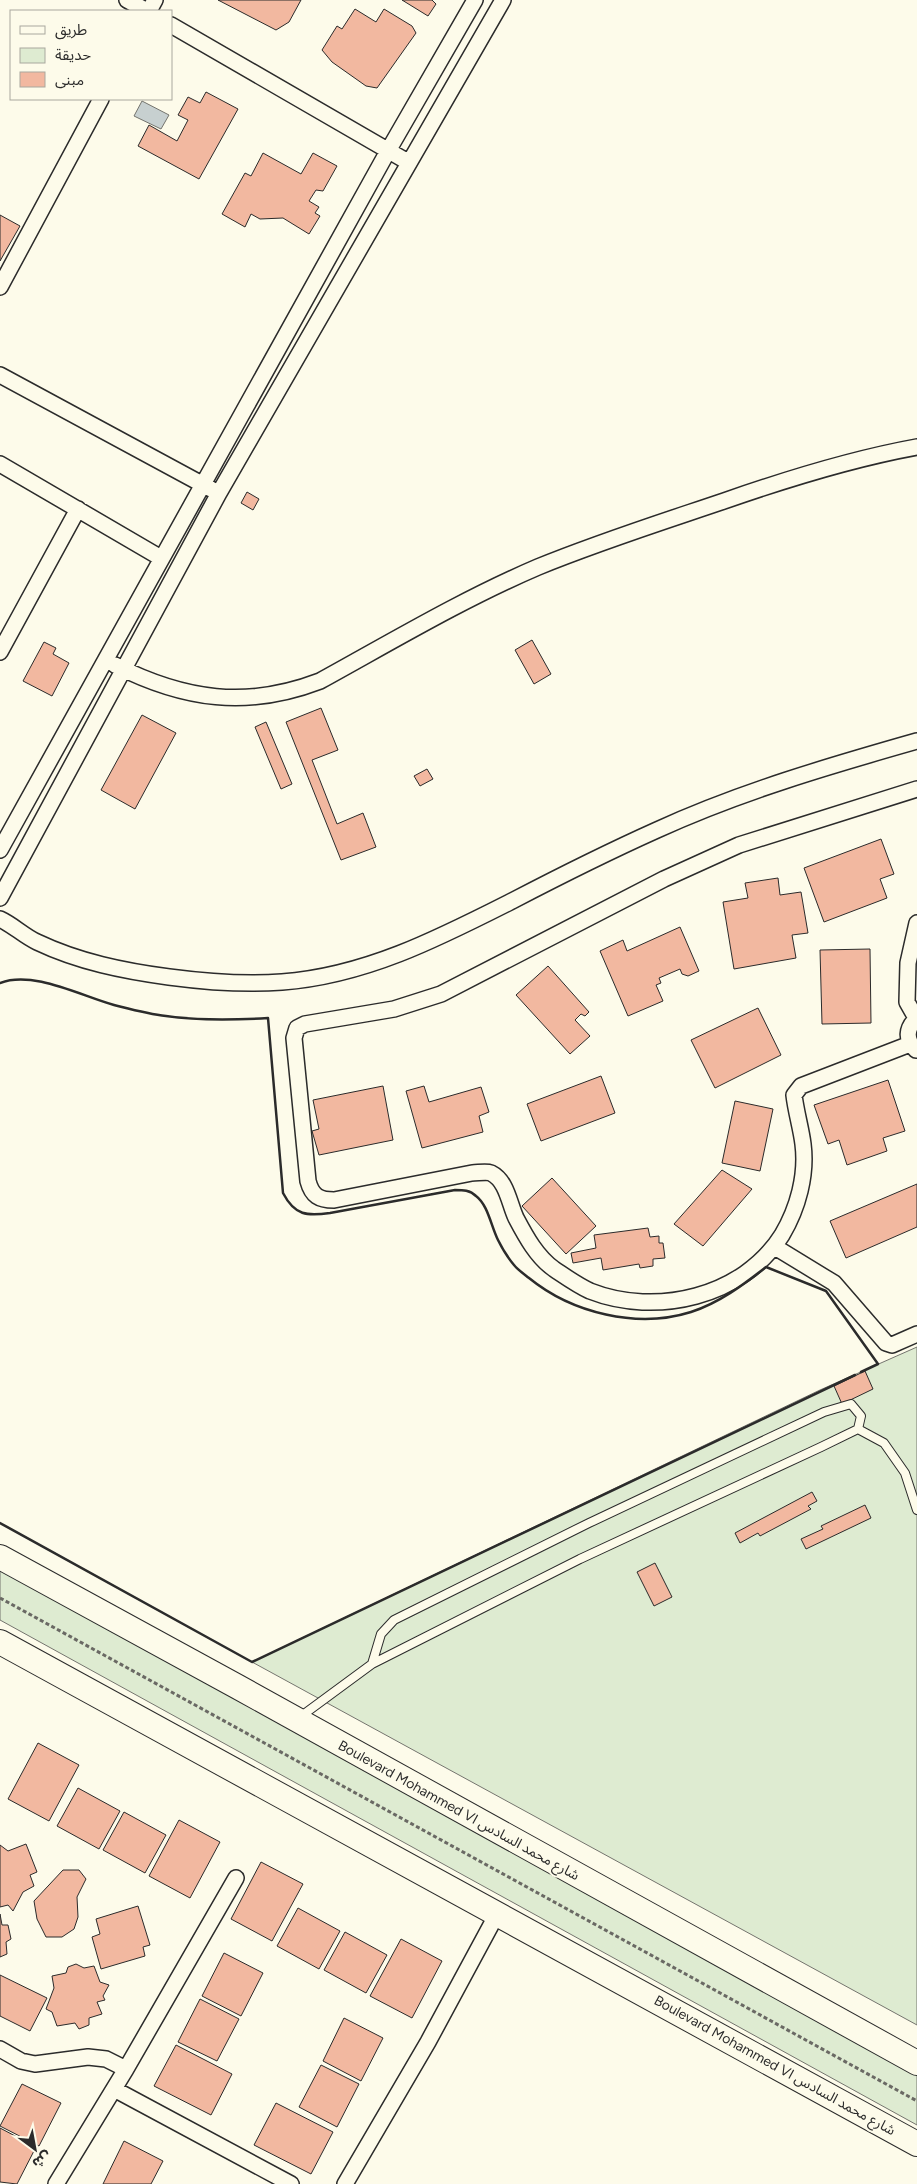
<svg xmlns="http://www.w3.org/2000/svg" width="917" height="2184" viewBox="0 0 917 2184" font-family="Figtree,'Noto Sans Arabic',sans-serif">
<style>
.green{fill:#deebd1;stroke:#74746e}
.water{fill:#c7d0d0;stroke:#74746e}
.building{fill:#f2b8a0;stroke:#2b2b2b}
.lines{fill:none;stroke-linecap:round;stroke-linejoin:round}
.lane-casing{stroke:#2b2b2b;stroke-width:10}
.street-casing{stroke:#2b2b2b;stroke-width:18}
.primary-casing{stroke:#2b2b2b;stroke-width:26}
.path{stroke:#6a6964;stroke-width:3;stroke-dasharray:4 2.5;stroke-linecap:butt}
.lane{stroke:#fdfbea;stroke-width:8}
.street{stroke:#fdfbea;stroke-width:15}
.primary{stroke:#fdfbea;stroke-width:24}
.wall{stroke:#2b2b2b;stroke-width:2.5}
.labels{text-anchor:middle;stroke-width:4;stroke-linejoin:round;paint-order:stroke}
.street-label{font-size:14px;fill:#2b2b2b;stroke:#fdfbea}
</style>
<rect width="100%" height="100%" fill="#fdfbea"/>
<path class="green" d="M917,1347V2025L252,1662L820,1390Z
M0,1568L917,2071V2125L0,1620Z"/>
<path class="water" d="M142,101L169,115L161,129L134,116Z"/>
<path class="building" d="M218,0H301L289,22L276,30Z
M402,0H432L436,4L428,16Z
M355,9L376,22L384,9L412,26L416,33L377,88L366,86L332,62L322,50L337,26L342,29Z
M206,92L238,109L199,179L138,146L149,125L177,141L188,120L178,115L188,97L200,103Z
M263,153L301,174L313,153L337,166L323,191L316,190L309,201L319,207L315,213L320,216L309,234L283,218L260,219L251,214L245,227L222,214L245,173L251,176Z
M0,215L20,226L0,261Z
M247,492L259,499L253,510L241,503Z
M532,640L551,674L534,684L515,650Z
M44,642L56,648L53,654L69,663L52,696L23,681Z
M321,708L338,750L312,760L337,824L363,813L376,847L341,860L286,722Z
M142,715L176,733L135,809L101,790Z
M266,722L292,784L281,789L255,727Z
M427,769L433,779L420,786L414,776Z
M881,839L894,874L880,879L887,898L824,922L804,868Z
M778,878L780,895L801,892L808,933L792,935L796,958L734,969L723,902L748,898L745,883Z
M680,927L699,971L688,976L682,974L680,969L659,978L661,983L656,985L663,1001L628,1016L600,951L623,940L627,951Z
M870,949L871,1023L822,1024L820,950Z
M548,966L589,1012L585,1016L581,1014L575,1020L590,1036L570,1054L516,995Z
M758,1008L781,1055L715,1088L691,1040Z
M601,1076L615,1113L541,1141L527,1104Z
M888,1080L905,1131L883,1138L887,1151L847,1165L839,1140L828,1144L814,1105Z
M383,1086L393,1140L319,1155L312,1131L319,1129L313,1100Z
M424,1086L429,1102L481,1087L489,1112L479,1116L483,1132L422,1148L406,1091Z
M735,1101L773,1109L760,1171L722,1163Z
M722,1170L752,1189L703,1246L674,1224Z
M552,1178L596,1226L566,1254L522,1206Z
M917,1184V1227L846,1258L830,1221Z
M648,1228L650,1237L659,1236V1243H663L665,1258L653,1259V1266L640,1268L639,1264L603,1270L601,1258L573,1263L571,1253L596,1248L594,1235Z
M865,1371L873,1389L842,1404L834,1386Z
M812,1492L817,1501L808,1506L811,1509L760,1536L758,1533L740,1543L735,1533Z
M865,1505L871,1518L806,1549L801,1539L823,1529L821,1526Z
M655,1563L672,1597L654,1606L637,1572Z
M38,1743L79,1765L49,1821L8,1799Z
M78,1788L120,1811L99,1849L57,1826Z
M124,1812L166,1835L145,1873L103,1850Z
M179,1820L220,1842L190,1898L149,1876Z
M26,1844L37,1872L30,1875L34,1886L23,1892L13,1911L8,1905L0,1907V1845L8,1851Z
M261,1862L303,1884L272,1941L231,1919Z
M63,1870H79L86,1879L77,1897L78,1917L74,1929L62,1937H46L37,1919L34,1901Z
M138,1906L150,1945L143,1947L145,1956L101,1969L92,1937L100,1934L96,1919Z
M298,1908L340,1931L319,1969L277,1946Z
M0,1914L2,1925H8L11,1939L6,1942L7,1954L0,1957Z
M345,1932L387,1955L366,1993L324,1970Z
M401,1939L442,1961L412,2018L370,1996Z
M224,1953L263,1973L241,2016L202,1996Z
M76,1964L84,1968L94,1966L100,1982L109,1985L103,1996L105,2000L97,2002L102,2014L89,2018V2025L79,2029L75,2023L57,2026L52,2012L46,2009L54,1988L52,1976L66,1973L68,1967Z
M0,1975L47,1998L30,2031L0,2016Z
M200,1999L239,2019L217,2061L178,2042Z
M344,2018L383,2038L361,2081L323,2061Z
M176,2045L232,2074L211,2115L154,2086Z
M321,2065L359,2084L337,2127L299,2107Z
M22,2084L61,2103L39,2146L0,2126Z
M276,2103L333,2132L311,2174L254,2145Z
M0,2128L36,2147L17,2184L0,2182Z
M124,2141L163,2161L151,2184H103Z"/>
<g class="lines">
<defs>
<path id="lane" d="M858,1429L884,1443L905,1473L917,1510
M300,1717L372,1664L580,1559L821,1447L858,1429L861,1416L851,1404L824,1412L589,1523L394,1620L381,1634L372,1664"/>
<path id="street" d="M127,0L147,11
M149,11L155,0
M171,25L408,162
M0,287L101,99
M0,375L211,489
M0,464L161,558
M0,652L78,509
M115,665C184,700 247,709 320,681C391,642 463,599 538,567C599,542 662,522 724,501C787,479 851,459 917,447
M0,850L388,151L475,0
M0,898L219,493L503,0
M0,919C13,925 24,936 37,942C79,962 124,971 169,977C207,982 244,985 282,982C365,976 439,938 512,901C560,876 608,852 657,830C740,792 829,766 917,741
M916,1018L907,1002L908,963L917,923
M910,1044L801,1086L794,1095C796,1112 801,1128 803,1144C807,1175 798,1208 782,1235C743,1297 656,1317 590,1291C577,1285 566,1277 554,1269C537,1257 526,1237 516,1218C509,1203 507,1181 491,1173C486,1171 478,1173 472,1173L334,1200C319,1200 312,1196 308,1181L294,1038L297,1028L305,1024L394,1009L441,994L664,879L739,845L917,789
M916,1050C905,1040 906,1028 917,1018
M775,1247L834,1283L886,1343L892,1345L917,1334
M0,2049L21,2061L35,2064L88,2057L106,2059L126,2069L236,1878
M114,2089L291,2184
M56,2184L126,2069
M345,2184L428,2042L497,1914"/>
<path id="primary" d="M0,1557L238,1687L917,2063
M0,1642L917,2144"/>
</defs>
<use href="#lane" class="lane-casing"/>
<use href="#street" class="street-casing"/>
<use href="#primary" class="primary-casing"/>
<path class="path" d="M0,1598L917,2101"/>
<use href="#lane" class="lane"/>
<use href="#street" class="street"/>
<use href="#primary" class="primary"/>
<path class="wall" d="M0,983C33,970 81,996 114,1005C130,1009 148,1014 166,1016C200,1021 234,1020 268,1018L283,1193C295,1216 307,1216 330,1213L455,1190C463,1190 470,1190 476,1196C488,1205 491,1226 498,1240C502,1248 508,1258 514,1265C518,1270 524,1274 529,1278C572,1313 637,1329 691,1312C719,1303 743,1285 766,1267L826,1291L878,1364L861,1372
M0,1523L252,1662L855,1375"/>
</g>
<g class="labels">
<g class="street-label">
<text transform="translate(459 1810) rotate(29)" y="5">Boulevard Mohammed VI شارع محمد السادس</text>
<text transform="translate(775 2065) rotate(29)" y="5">Boulevard Mohammed VI شارع محمد السادس</text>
</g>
</g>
<rect x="10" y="10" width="162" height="90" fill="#fdfbea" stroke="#a9a89e"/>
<rect x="20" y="26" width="25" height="8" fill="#fdfbea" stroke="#a9a89e"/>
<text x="55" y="35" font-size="15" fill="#2b2b2b">طريق</text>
<rect x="20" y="48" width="25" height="15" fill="#deebd1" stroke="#a9a89e"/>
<text x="55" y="60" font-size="15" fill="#2b2b2b">حديقة</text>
<rect x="20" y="72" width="25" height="15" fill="#f2b8a0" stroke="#a9a89e"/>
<text x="55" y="85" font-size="15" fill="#2b2b2b">مبنى</text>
<g transform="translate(35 2149) rotate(148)" stroke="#fdfbea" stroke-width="4" paint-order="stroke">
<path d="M0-4L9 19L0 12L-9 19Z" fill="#2b2b2b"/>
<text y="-8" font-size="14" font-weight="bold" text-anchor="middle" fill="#2b2b2b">ش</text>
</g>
</svg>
